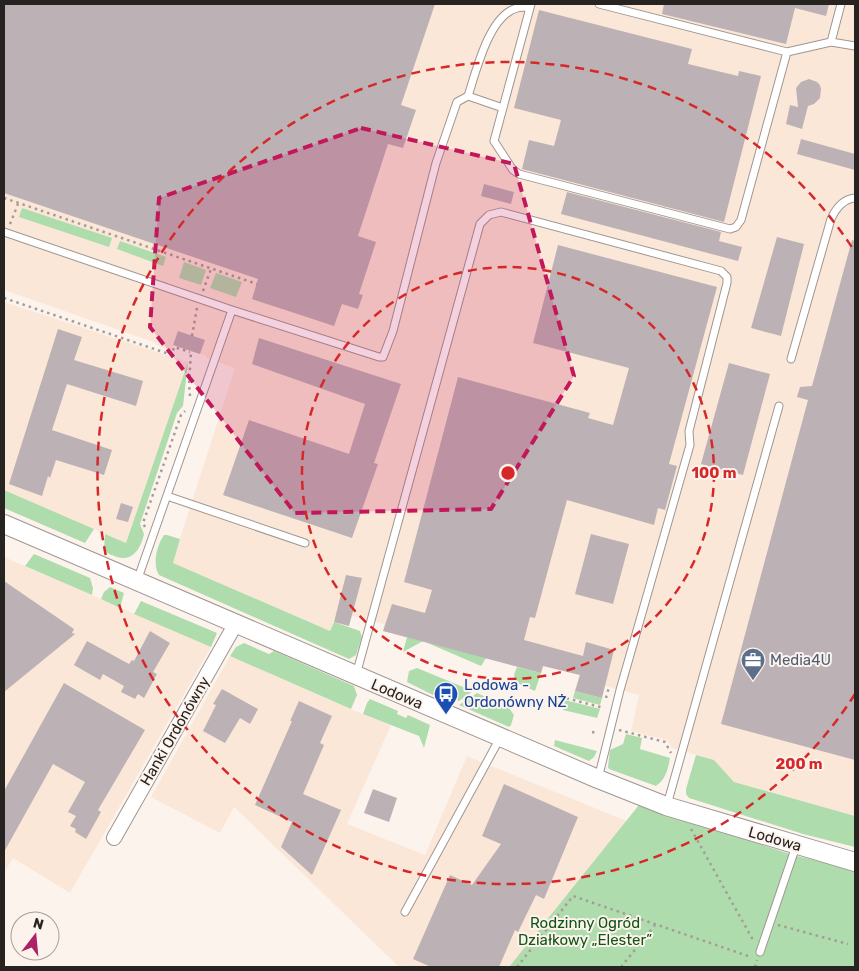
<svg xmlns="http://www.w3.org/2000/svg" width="859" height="971" viewBox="0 0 859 971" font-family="Rubik,sans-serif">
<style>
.industrial{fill:#fbe7d8}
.green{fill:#aedcac}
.building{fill:#bcb1b4}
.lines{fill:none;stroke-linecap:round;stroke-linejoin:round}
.service-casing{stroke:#9f9691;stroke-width:9}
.minor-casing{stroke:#9f9691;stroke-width:16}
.tertiary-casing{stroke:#9f9691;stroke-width:20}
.path{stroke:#a49d98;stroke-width:2.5;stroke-dasharray:2.5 4;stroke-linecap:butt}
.service{stroke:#fff;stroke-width:7}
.minor{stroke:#fff;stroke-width:14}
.tertiary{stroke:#fff;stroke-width:18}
.marked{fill:#c2185b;fill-opacity:0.2;stroke:#c2185b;stroke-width:4;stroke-dasharray:10 6;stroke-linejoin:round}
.ring{fill:none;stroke:#d62828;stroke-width:2.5;stroke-dasharray:9 6}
.labels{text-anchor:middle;stroke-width:4;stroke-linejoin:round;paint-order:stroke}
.service-label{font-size:15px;fill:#4e5e75;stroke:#fdf3ed;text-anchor:start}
.transit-label{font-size:15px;fill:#164399;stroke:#fdf3ed;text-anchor:start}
.street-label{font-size:15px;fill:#272321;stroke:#fdf3ed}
.park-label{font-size:15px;fill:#135516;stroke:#fdf3ed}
.centre{fill:#d62828;stroke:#fdf3ed;stroke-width:2.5}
.ring-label{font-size:15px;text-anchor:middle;font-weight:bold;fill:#d62828;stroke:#fdf3ed;stroke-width:4;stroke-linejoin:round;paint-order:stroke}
</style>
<rect width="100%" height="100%" fill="#fdf3ed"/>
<path class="industrial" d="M4,4H855V816L734,782L714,760L672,748L667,740L631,731L639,695L605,686L575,691L579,675L544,666L541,673L383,631L384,624L337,612L330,631L172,563L235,368L206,358V356L174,345L171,350L156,345V343L4,290Z
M4,302L188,362L126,543L4,490Z
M4,557L211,647L70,893L13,858L4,873Z
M230,656L355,711L391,725L347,824L425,855L467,756L627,821L509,967H399L234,807L220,833L151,797Z"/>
<path class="green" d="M22,208L112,238L109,247L19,217Z
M120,241L166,257L163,266L117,249Z
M184,262L206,270L201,285L179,278Z
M216,273L242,282L236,297L210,288Z
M188,362L183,406L177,413L140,524L144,534C141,547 134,562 117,557C112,555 107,554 104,549L105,534L126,543Z
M4,490L94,529L85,543L4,508Z
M164,535H167L180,539L173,563L330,631L334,622L360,631L362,637L356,655L349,659L159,575C152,564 157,545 164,535Z
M34,554L90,578L93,588L92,595L25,566Z
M110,587L124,593L120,608L101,599L104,592Z
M141,601L217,633L211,647L134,614Z
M407,637L486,658L481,666L423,641L403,652Z
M244,643L269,654L274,651L354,686L357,695L351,709L230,656L236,647Z
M517,667L541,673L535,691L517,683L514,675Z
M417,668L473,691L459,701L451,697L449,700L434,693L433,695L407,682L409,671Z
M575,691L602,698L600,705L573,698Z
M477,693L509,708L514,715L511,725L509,727L459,705Z
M370,699L398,711L397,714L406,718L408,715L430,725L424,748L419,736L363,714L367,703Z
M565,700L600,709L597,718L563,710Z
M626,734L642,738L640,749L670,758C668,769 666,779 656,786L609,769L608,767L610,750L623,744Z
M555,740L597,751L594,757L589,761L554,746Z
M696,755L714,760L734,782L855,816V847L803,834L689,798L686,794V789Z
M639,805L793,855L855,870V967H509Z"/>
<path class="building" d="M4,4H435L401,105L416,110L403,148L388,144L358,236L376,242L359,294L363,295L358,309L342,304L334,326L252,299L258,279L4,193Z
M664,4H829L826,16L795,8L786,44L662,14Z
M539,10L692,49L688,64L738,76L739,71L761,76L724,222L522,169L529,140L554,146L561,120L514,108Z
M809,79L817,82L820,85L821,89L820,98L814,104L808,106L802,129L786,124L790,105L798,107L796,88L801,82Z
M801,139L855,154V170L797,154Z
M484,184L514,192L511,204L481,196Z
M567,192L721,232L719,241L742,247L738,261L561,214Z
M777,237L804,244L781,336L751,328Z
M852,240L855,241V760L721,724L808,400L797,397L800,387L812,386Z
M558,245L717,287L669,464L677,466L665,510L658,508L654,525L567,500L535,618L530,617L524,640L583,656L586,642L614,650L602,698L575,691L580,675L543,666L541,673L383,631L392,604L425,613L432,590L404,582L458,377L590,413L588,418L613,425L629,368L533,343Z
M58,329L82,337L74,360L143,381L136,406L67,384L52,430L112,450L104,475L56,460L50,478L48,476L42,496L9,484Z
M178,331L205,340L200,354L173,345Z
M259,338L401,384L374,463L378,464L352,538L223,495L249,420L349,454L365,404L252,364Z
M729,363L770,374L743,475L701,464Z
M121,503L133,507L128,522L116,519Z
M591,534L629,544L613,604L575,594Z
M346,575L362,578L349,626L334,622Z
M4,581L74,629L72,633L75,634L4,692Z
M150,631L170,643L153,672L157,674L144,698L138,694L135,699L121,692L124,686L103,674L100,680L74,665L87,641L129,664L132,660L134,661Z
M64,683L145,730L98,810L101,812L86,839L75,832L76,829L70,826L76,816L68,812L85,782L53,764L4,852V791Z
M222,689L258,709L250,724L240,718L225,743L203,731L216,705L213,704Z
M299,701L332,716L320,743L324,745L303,794L341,810L312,875L281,847L292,822L255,805L292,721H290Z
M504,784L578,817L544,899L536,895L518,932L515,930L499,967H431L413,959L450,875L472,885L501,844L482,836Z
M373,789L397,798L389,822L364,813Z"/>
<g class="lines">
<defs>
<path id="service" d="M531,4L494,141L513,170L519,174L730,229L736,227L741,220L787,52
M599,4L787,52L831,42L855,46
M831,42L841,4
M468,96L503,108
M4,232L232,310L379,357H383L393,331L436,163L457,102L468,96C476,72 489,15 517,8C521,7 525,7 529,7
M791,359L831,219C836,208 843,199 855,198
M167,496L305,543
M137,581L232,310
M356,675L480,224L489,215L501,212L721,271L727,277V283L689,431L690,445L620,690L598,779
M667,805L779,406
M405,912L500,738
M760,952L796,846"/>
<path id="minor" d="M114,838L235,625"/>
<path id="tertiary" d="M4,524L598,779L666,806L855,862"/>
</defs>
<use href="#service" class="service-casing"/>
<use href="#minor" class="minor-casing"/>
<use href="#tertiary" class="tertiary-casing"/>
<path class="path" d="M4,198L257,284
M10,224L18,204
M203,291L211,269
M4,298L172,355L174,347L190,352
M192,336L197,308
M190,396L189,384L191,351
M145,527L143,523L181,415L185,411
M554,695L604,708
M606,698L609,687
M619,730L665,742L671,753
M592,732L598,733
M691,829L753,940
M778,925L848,944
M517,967L573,896L751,957
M621,967L655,925
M755,967L757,960"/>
<use href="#service" class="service"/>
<use href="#minor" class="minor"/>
<use href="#tertiary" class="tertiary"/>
</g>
<path class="marked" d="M361,128L514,164L574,376L491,509L295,513L150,327L159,198Z"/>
<g class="ring">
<circle cx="508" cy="473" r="206"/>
<path d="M855 694A411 411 0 1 1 855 252"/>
</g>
<defs>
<symbol id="office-pin" viewBox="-11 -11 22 30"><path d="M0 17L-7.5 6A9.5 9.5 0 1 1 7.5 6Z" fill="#5c6f8a" stroke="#fdf3ed"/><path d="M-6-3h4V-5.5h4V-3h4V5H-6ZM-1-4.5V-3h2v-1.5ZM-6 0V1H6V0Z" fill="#fff"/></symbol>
<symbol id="bus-pin" viewBox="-11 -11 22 30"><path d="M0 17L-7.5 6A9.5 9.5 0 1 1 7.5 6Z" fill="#1a4fb4" stroke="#fdf3ed"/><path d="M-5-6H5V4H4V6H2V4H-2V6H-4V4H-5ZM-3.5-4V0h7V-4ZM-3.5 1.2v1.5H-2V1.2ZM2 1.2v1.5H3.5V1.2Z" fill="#fff"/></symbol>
</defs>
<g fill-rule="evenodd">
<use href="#office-pin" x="739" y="646" width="28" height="38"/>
<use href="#bus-pin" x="432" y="680" width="28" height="38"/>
</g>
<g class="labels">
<g class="service-label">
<text x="770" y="665">Media4U</text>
</g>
<g class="transit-label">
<text x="464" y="690">Lodowa -<tspan x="464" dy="17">Ordonówny NŻ</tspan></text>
</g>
<g class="street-label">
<text transform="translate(397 694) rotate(23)" y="5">Lodowa</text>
<text transform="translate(175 731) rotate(-60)" y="5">Hanki Ordonówny</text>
<text transform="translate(775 839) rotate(16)" y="5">Lodowa</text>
</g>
<g class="park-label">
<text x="585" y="928">Rodzinny Ogród<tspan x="585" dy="17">Działkowy „Elester”</tspan></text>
</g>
</g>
<circle cx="508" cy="473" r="8" class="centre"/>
<g class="ring-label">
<text x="714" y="478">100 m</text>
<text x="799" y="769">200 m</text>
</g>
<rect width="859" height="971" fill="none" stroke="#272321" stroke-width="10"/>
<g transform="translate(35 936) rotate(16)"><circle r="24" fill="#fdf3ed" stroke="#a7a09b"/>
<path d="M0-4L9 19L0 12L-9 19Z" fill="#ac2265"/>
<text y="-8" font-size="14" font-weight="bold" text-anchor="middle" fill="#272321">N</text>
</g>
</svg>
